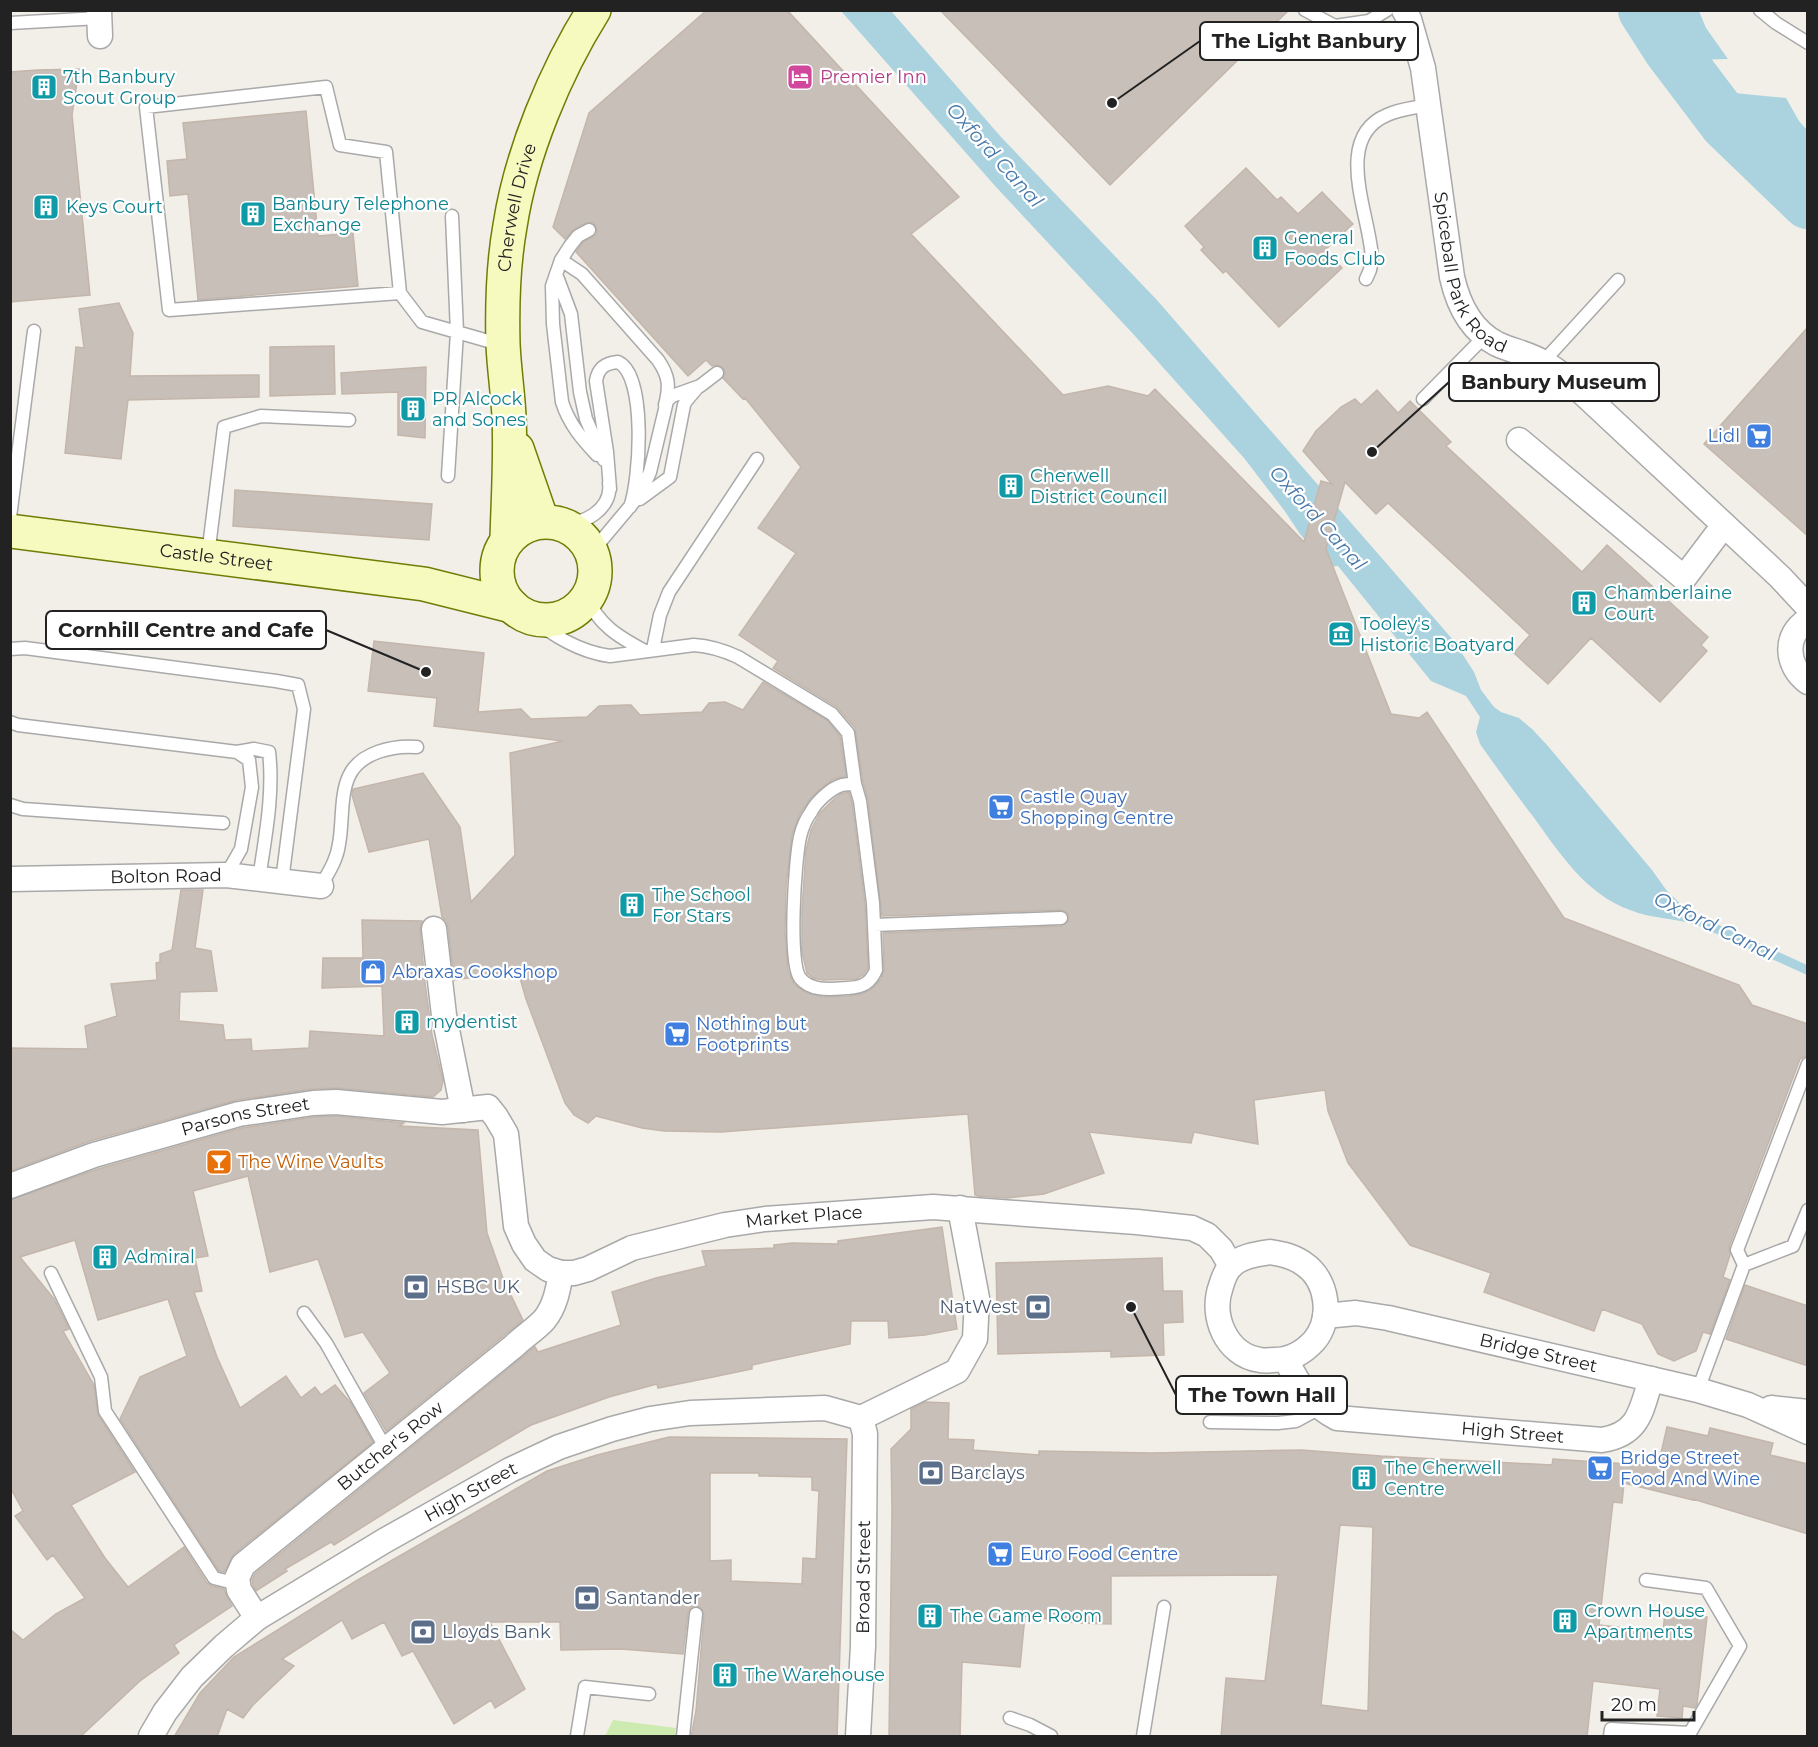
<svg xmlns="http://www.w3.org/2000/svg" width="1818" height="1747" viewBox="0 0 1818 1747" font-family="Montserrat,sans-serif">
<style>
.grass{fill:#cdebb0}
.water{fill:#aad3df}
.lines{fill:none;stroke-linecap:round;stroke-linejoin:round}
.river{stroke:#aad3df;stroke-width:54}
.building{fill:#c7bfb8;stroke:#c4b6ab;stroke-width:1.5;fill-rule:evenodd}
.lane-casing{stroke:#a9a9a9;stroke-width:15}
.street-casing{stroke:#a9a9a9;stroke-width:27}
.secondary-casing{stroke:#707d05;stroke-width:36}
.lane{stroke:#fff;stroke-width:12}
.street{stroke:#fff;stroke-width:24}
.secondary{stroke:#f7fabf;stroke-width:33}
.labels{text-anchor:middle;stroke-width:4.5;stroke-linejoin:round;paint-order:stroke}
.culture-label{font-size:18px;fill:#0d838f;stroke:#fff;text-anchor:start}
.hotel-label{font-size:18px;fill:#b23c85;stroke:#fff;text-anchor:start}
.street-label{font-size:18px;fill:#222;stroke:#fff}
.shop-label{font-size:18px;fill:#366cbe;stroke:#fff;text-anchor:start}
.food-label{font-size:18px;fill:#c56008;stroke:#fff;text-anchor:start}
.service-label{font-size:18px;fill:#4e5e75;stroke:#fff;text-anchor:start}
.water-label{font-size:20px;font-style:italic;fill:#4a7aab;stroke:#fff}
.leader{fill:none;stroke:#222;stroke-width:2}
.callout-dot{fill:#222;stroke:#fff;stroke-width:2}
.callout{fill:#fff;stroke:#222;stroke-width:2}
.callout-label{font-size:20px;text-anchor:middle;font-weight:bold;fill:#222}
</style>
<rect width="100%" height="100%" fill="#f2efe9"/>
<path class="grass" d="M613,1720L676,1728L675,1736H605Z"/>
<path class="water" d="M841,11H891L1001,137L1156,299L1454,641L1474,672L1481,690L1494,707L1501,712L1519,718L1532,729L1547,745L1652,870L1667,891L1688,911L1807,965V975L1697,925C1675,918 1652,919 1630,910C1585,894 1559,852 1532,815C1514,792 1497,768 1480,744L1476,732L1480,717L1466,696L1431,681L1338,566L1328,567L1300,534L1284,510L1244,458L1135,336L996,187Z
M1656,11H1699L1706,28L1728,59L1690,60Z
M1714,91L1786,98L1799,121L1807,130V194L1772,158Z"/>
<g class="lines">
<path class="river" d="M1645,10L1670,49L1726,123L1808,202"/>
</g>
<path class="building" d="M707,10H787L959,197L911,234L1063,395L1108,386L1148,396L1155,389L1304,542L1321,481L1332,484L1303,451L1316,431L1341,407L1355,399L1361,405L1377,390L1398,413L1410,401L1451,442L1446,446L1582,572L1607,545L1708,637L1701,645L1707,651L1660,702L1591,638L1548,684L1514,653L1530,635L1388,503L1376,514L1345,482L1326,549L1391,714L1419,718L1427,712L1564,918L1739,985L1752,1005L1808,1024V1055L1800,1059L1729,1247L1730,1255L1723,1277L1730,1280L1710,1334L1703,1332L1696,1351L1674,1361L1658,1354L1642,1324L1602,1309L1594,1331L1484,1292L1491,1273L1410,1245L1348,1163L1328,1111L1325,1090L1254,1100L1258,1144L1194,1132L1191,1143L1089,1132L1104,1173L1044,1194L1007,1198L978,1196L975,1195L968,1114L721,1132L664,1131L642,1128L596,1116L588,1123L574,1115L565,1103L526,999L518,971L454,980L448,927L446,921L442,917L429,839L369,852L352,795L353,789L423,773L460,827L471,902L515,855L510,753L563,741L434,726L437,698L368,691L374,641L484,653L478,712L521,709L531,719L587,717L599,706L626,705H631L640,715L702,712L709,703L725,702L743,710L763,682L827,720L840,736L846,776L834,779L819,790L810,799L800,814L792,835L786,886L785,932L788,970L794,984L807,993L822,997L849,996L864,993L873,988L881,979L884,970L883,933L1061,926L1068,921V913L1061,910L882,916L868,800L863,782L855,728L837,707L773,668L778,661L739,635L796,553L758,528L801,467L745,398L743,399L723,378L725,373L723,368L717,365L712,366L706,360L688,376L576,252L583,242L596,235L597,230L594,223H586L574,229L565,239L553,227L589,113Z
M940,10H1289L1110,185Z
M79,69L72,115L90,295L10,302V72L38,70Z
M306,111L318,236L353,233L358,286L198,300L188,194L170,196L167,161L187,159L183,123Z
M1246,168L1277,200L1281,197L1298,214L1322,192L1353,224L1325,250L1342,268L1279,327L1226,271L1223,273L1201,250L1204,247L1185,226Z
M119,303L133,333L130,376L259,375V397L128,400L121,459L65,453L76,347L84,348L79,309Z
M1808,327V536L1704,444Z
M334,346L335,394L270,396V347Z
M426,367L425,438L398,435V392L342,394L341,373Z
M235,490L432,504L429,540L233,526Z
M849,792L852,803L865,904L868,968L863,975L856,979L823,980L813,978L807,973L802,952V910L806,850L811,830L820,813L834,799L841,794Z
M181,890H203L195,948L211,951L217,991L180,992L179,1021L223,1025L225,1040L251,1039L252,1051L309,1048L310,1031L384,1036L382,986L322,988L323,958H363L362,920L422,921L420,931L425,983L432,1035L443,1081L441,1090L433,1097L337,1088L312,1089L237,1100L90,1141L10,1171V1048L88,1049L85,1026L117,1016L111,984L157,980L156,963L160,962V954L172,950Z
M336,1116L404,1123L400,1126L478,1130L487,1233L504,1281L523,1320L386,1431L364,1393L390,1373L363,1332L345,1337L318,1259L270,1272L248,1176L193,1191L208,1256L195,1258L202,1291L194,1292L217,1357L240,1408L286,1376L301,1398L315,1387L321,1395L335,1385L350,1402L373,1442L234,1554L224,1572L219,1571L120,1419L140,1377L187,1356L168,1299L98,1320L75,1240L20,1257L54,1299L69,1329L63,1331L94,1385L98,1415L135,1472L71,1505L105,1558L128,1587L184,1547L207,1583L212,1586L224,1589L227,1597L232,1606L174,1645L179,1653L140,1681L80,1737H10V1629L23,1640L56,1614L85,1598L53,1555L47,1560L15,1516L23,1511L10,1487V1200L98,1169L242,1128L314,1117Z
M942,1227L957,1329L925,1335L889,1338L888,1321H851L850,1344L752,1365V1369L713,1377L658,1388L657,1384L609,1397L531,1425L418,1492L334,1545L331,1542L285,1569L287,1571L256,1591L253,1585L252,1580L255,1574L535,1347L538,1352L621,1325L612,1292L656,1278L706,1266L702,1251L774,1248V1245L792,1243L838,1244V1241Z
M1162,1258L1163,1291H1182L1183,1322L1163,1323L1164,1355L1111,1357V1351L998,1354L996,1263Z
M1745,1285L1808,1306V1366L1726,1339Z
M925,1402L949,1403L948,1439L974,1440L973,1450L1039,1455V1451L1152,1453L1301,1450L1381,1456L1552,1465L1553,1459L1658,1466L1667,1427L1708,1436L1710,1428L1773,1443L1770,1455L1808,1464V1534L1693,1499V1500L1624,1483L1622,1503L1613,1502L1599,1625L1663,1632L1665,1612L1707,1617L1697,1704L1695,1708L1683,1706L1682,1718L1657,1716L1660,1689L1593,1681L1587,1737H1221L1226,1678L1265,1681L1278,1575L1111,1576V1624L1078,1623L1025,1616L1020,1667L962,1662L960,1737H889L892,1510L891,1449L911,1429V1409ZM1340,1525L1373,1527L1368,1711L1321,1705Z
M669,1437L847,1439L837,1737H691L696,1711L704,1615L701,1608L696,1606L690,1609L688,1613L683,1654L621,1649L561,1650L560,1622H490L525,1689L495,1708L491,1700L454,1724L413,1651L402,1656L384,1622L352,1639L342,1620L282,1659L294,1666L253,1705L243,1718L227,1709L217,1737H174L200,1693L234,1657L356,1581L547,1471L597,1455ZM710,1473H759V1476L812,1477V1490L819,1491L816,1559L803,1558L802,1584L731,1581V1560L710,1561Z"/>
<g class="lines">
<defs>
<path id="lane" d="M1305,10L1335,26L1369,21L1387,10
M1760,10L1776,23L1808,43
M10,23L99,18
M589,230L578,236L570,246L561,260L552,286L553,324L562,402C569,424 582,439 597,455
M561,260L582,274L658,360C669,376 670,386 665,405
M556,274L571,314L580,392L586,419L604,460
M1366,279L1370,270L1372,258C1370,215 1332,138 1387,115C1399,109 1414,108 1427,105
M400,293L169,310L146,107L326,87L340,145L386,152L400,293L422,322L502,345
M1543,362L1618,280
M1423,399L1485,336
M448,476L457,332L452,216
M610,489L607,452L596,381C598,368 605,363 618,362C647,375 640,481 630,507
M640,499L670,477L684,405L686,401L697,388
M10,517L34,331
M559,523C582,527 613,509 609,483
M208,555L224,427L261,416L349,420
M594,558L601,541L637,498L643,488L650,472L667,401L672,396L700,386L717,373
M587,597C598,625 619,637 645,651
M529,617C553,635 579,652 610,656L694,645C710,646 723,650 738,657L832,714L848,733L855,784
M10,649L25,648L276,681L298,685L304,709L282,881
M653,649L660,615L669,592L757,459
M10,722L18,725L237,752L249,760L252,787L241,849L226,875
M237,752L254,749L269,752C274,794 265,838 259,879
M855,784L860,801L873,903L876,970C870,984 862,987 848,988C832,989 811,992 800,978C788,962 795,859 800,837C802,828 806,819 811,812C816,802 831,788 842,785C846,784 851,784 855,784Z
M10,805L23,809L223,823
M321,886C328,873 337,860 339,844C343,824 340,795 349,776C360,752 394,745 417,747
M874,925L1061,918
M1744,1265L1737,1250L1808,1064
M51,1273L101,1377L105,1411L214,1578L238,1584
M304,1313L326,1343L386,1449
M1698,1390L1744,1265L1793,1246L1808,1210
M1210,1422L1278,1423L1296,1421L1320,1408
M1010,1718L1030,1725L1051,1736
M577,1736L585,1687L649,1694
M683,1736L696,1614
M1143,1736L1164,1607
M1610,1736L1611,1729L1690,1733L1740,1646L1706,1588L1646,1580"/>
<g id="street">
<path d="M99,10L100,36"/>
<path id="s1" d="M1404,10L1409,19L1423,68L1452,277C1458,304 1470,330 1497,344C1512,351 1530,354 1544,363C1554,368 1562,375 1571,382L1780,577L1808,607"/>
<path d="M1519,440L1684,578L1724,525"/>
<path d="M1808,620C1783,635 1786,666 1808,682"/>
<path id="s2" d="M10,879L226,875L321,886"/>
<path d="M434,929L444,1015L463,1110"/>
<path id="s3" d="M10,1186L94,1155L239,1114L313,1103L336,1102L442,1112L488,1107L496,1117L506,1134L516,1226L524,1244L535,1260L548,1269L561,1273H574L588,1269L632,1248L725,1225L765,1219L933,1207L1137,1222L1192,1228L1207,1235L1221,1249L1231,1266"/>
<path d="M1270,1252C1282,1254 1293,1256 1304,1264C1328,1280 1333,1319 1314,1341C1303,1353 1290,1360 1274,1360C1270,1360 1265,1361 1260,1360C1226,1355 1210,1316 1221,1286C1223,1279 1226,1271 1231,1266C1241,1256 1257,1254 1270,1252Z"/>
<path id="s4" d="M1325,1316L1356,1313L1388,1318L1698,1390L1748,1405L1808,1432"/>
<path id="s5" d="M1286,1360C1300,1387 1309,1403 1337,1418L1602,1440C1639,1434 1641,1411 1651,1379"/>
<path d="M1771,1408L1808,1412"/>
<path d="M861,1418L957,1371L975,1339L977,1298L960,1208"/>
<path id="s6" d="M257,1618L239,1590L237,1578L243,1565L514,1346C523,1337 536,1329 544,1320C555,1307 558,1290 561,1273"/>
<path id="s7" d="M151,1736L165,1712L192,1677L224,1646L257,1618L384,1541L510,1470L559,1447L612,1429L650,1419L690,1413L825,1408L861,1418"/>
<path id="s8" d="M858,1736L863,1646L865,1434L861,1418"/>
</g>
<g id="secondary">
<path d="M517,449L542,521"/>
<circle cx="546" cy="571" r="49"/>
<path id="s9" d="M10,531L424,584L512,606"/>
<path id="s10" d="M507,540C508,500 511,458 509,417C508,393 504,369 503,344C502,305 503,265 510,226C521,154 555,72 594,10"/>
</g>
</defs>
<use href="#lane" class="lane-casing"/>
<use href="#street" class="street-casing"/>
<use href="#secondary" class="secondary-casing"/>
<use href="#lane" class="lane"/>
<use href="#street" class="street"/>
<use href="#secondary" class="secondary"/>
</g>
<defs>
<symbol id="hotel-square" viewBox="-11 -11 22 22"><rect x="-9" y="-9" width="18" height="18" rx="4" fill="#d1479c" stroke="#fff"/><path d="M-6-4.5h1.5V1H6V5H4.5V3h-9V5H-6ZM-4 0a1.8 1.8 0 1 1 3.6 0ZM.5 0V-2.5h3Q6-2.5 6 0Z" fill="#fff"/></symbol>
<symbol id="building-square" viewBox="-11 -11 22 22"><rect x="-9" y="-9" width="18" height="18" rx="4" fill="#0f9aa8" stroke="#fff"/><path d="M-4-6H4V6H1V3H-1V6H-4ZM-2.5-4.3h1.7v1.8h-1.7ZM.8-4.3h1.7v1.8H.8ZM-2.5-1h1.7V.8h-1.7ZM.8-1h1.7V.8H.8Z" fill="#fff"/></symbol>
<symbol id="supermarket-square" viewBox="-11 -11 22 22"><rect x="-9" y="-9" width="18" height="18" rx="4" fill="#3f7fe0" stroke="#fff"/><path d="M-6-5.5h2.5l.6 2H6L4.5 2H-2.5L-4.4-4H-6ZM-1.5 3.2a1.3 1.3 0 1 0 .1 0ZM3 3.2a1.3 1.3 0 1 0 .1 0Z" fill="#fff"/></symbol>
<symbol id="museum-square" viewBox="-11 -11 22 22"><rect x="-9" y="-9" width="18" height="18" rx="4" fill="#0f9aa8" stroke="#fff"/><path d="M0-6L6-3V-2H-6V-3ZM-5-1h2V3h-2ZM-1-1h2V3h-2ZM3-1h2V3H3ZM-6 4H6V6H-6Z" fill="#fff"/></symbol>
<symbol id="shop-square" viewBox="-11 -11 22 22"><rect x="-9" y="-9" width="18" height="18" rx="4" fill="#3f7fe0" stroke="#fff"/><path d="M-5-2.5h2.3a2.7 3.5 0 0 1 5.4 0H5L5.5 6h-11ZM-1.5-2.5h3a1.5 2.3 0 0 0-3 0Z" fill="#fff"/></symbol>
<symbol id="bar-square" viewBox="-11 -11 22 22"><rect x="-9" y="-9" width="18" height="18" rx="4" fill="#e8710a" stroke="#fff"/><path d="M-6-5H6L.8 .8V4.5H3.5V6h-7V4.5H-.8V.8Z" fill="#fff"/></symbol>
<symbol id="bank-square" viewBox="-11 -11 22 22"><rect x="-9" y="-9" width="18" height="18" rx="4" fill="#5c6f8a" stroke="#fff"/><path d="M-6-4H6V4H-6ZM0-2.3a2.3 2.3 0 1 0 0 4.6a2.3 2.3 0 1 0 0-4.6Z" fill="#fff"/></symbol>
</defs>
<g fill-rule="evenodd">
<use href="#hotel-square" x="785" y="62" width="30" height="30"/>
<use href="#building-square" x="29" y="72" width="30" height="30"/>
<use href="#building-square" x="31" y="192" width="30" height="30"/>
<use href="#building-square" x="238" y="199" width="30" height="30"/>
<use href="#building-square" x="1250" y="233" width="30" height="30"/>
<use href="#building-square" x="398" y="394" width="30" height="30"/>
<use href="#supermarket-square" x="1744" y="421" width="30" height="30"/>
<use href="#building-square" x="996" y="471" width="30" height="30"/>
<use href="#building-square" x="1569" y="588" width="30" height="30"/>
<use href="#museum-square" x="1326" y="619" width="30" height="30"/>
<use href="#supermarket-square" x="986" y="792" width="30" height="30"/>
<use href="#building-square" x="617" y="890" width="30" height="30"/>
<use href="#shop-square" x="358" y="957" width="30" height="30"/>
<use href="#building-square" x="392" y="1007" width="30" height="30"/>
<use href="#supermarket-square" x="662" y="1019" width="30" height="30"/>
<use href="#bar-square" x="204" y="1147" width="30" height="30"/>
<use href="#building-square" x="90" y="1242" width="30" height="30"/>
<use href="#bank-square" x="401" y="1272" width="30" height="30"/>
<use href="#bank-square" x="1023" y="1292" width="30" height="30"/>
<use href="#supermarket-square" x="1585" y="1453" width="30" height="30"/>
<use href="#bank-square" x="916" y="1458" width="30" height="30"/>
<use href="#building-square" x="1349" y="1463" width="30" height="30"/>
<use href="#supermarket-square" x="985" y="1539" width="30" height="30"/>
<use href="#bank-square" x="572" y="1583" width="30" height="30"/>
<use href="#building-square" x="915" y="1601" width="30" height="30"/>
<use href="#building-square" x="1550" y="1606" width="30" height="30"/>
<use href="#bank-square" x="408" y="1617" width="30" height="30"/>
<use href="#building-square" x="710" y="1660" width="30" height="30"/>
</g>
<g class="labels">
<g class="culture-label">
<text x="63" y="83">7th Banbury<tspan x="63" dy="21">Scout Group</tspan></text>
<text x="272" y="210">Banbury Telephone<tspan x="272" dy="21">Exchange</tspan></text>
<text x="66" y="213">Keys Court</text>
<text x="1284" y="244">General<tspan x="1284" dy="21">Foods Club</tspan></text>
<text x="432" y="405">PR Alcock<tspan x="432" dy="21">and Sones</tspan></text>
<text x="1030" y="482">Cherwell<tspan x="1030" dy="21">District Council</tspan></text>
<text x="1604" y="599">Chamberlaine<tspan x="1604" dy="21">Court</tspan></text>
<text x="1360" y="630">Tooley's<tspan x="1360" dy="21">Historic Boatyard</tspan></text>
<text x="652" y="901">The School<tspan x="652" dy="21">For Stars</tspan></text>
<text x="426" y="1028">mydentist</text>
<text x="124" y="1263">Admiral</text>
<text x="1384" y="1474">The Cherwell<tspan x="1384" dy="21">Centre</tspan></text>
<text x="1584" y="1617">Crown House<tspan x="1584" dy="21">Apartments</tspan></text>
<text x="950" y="1622">The Game Room</text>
<text x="744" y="1681">The Warehouse</text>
</g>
<g class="hotel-label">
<text x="820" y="83">Premier Inn</text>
</g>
<g class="street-label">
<text dy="6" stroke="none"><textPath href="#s10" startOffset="334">Cherwell Drive</textPath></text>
<text dy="6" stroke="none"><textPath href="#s1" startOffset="276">Spiceball Park Road</textPath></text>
<text dy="6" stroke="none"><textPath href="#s9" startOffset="208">Castle Street</textPath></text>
<text dy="6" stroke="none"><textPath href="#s2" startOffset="156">Bolton Road</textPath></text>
<text dy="6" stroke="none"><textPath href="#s3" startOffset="246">Parsons Street</textPath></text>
<text dy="6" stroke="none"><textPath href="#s3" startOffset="936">Market Place</textPath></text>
<text dy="6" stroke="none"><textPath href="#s4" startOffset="218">Bridge Street</textPath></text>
<text dy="6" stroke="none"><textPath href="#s5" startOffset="255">High Street</textPath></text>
<text dy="6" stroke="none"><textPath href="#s6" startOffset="249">Butcher's Row</textPath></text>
<text dy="6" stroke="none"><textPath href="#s7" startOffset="408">High Street</textPath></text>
<text dy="6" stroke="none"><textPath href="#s8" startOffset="159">Broad Street</textPath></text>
</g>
<g class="shop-label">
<text x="1740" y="442" text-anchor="end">Lidl</text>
<text x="1020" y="803">Castle Quay<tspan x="1020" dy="21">Shopping Centre</tspan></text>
<text x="392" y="978">Abraxas Cookshop</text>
<text x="696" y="1030">Nothing but<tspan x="696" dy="21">Footprints</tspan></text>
<text x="1620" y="1464">Bridge Street<tspan x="1620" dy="21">Food And Wine</tspan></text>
<text x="1020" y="1560">Euro Food Centre</text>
</g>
<g class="food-label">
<text x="238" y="1168">The Wine Vaults</text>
</g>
<g class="service-label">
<text x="436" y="1293">HSBC UK</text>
<text x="1018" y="1313" text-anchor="end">NatWest</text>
<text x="950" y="1479">Barclays</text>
<text x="606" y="1604">Santander</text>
<text x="442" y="1638">Lloyds Bank</text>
</g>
<g class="water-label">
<text transform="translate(995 155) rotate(48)" y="7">Oxford Canal</text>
<text transform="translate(1318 518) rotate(48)" y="7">Oxford Canal</text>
<text transform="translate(1715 926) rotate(26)" y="7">Oxford Canal</text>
</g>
</g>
<path class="leader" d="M1112 103L1200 41M1372 452L1449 382M426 672L326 630M1131 1307L1176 1395"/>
<g class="callout-dot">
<circle cx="1112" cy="103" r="6"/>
<circle cx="1372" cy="452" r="6"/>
<circle cx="426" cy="672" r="6"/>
<circle cx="1131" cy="1307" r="6"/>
</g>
<g class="callout">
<rect x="1200" y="22" width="218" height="38" rx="6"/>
<rect x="1449" y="363" width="210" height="38" rx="6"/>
<rect x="46" y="611" width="280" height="38" rx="6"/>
<rect x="1176" y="1376" width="171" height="38" rx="6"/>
</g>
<g class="callout-label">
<text x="1309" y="48">The Light Banbury</text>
<text x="1554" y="389">Banbury Museum</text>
<text x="186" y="637">Cornhill Centre and Cafe</text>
<text x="1262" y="1402">The Town Hall</text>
</g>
<rect width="1818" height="1747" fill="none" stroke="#222222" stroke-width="24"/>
<path d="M1602 1711v9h92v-9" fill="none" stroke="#222222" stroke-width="3"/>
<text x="1611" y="1711" font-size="18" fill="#222222" stroke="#ffffff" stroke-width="4.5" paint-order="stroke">20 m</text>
</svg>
